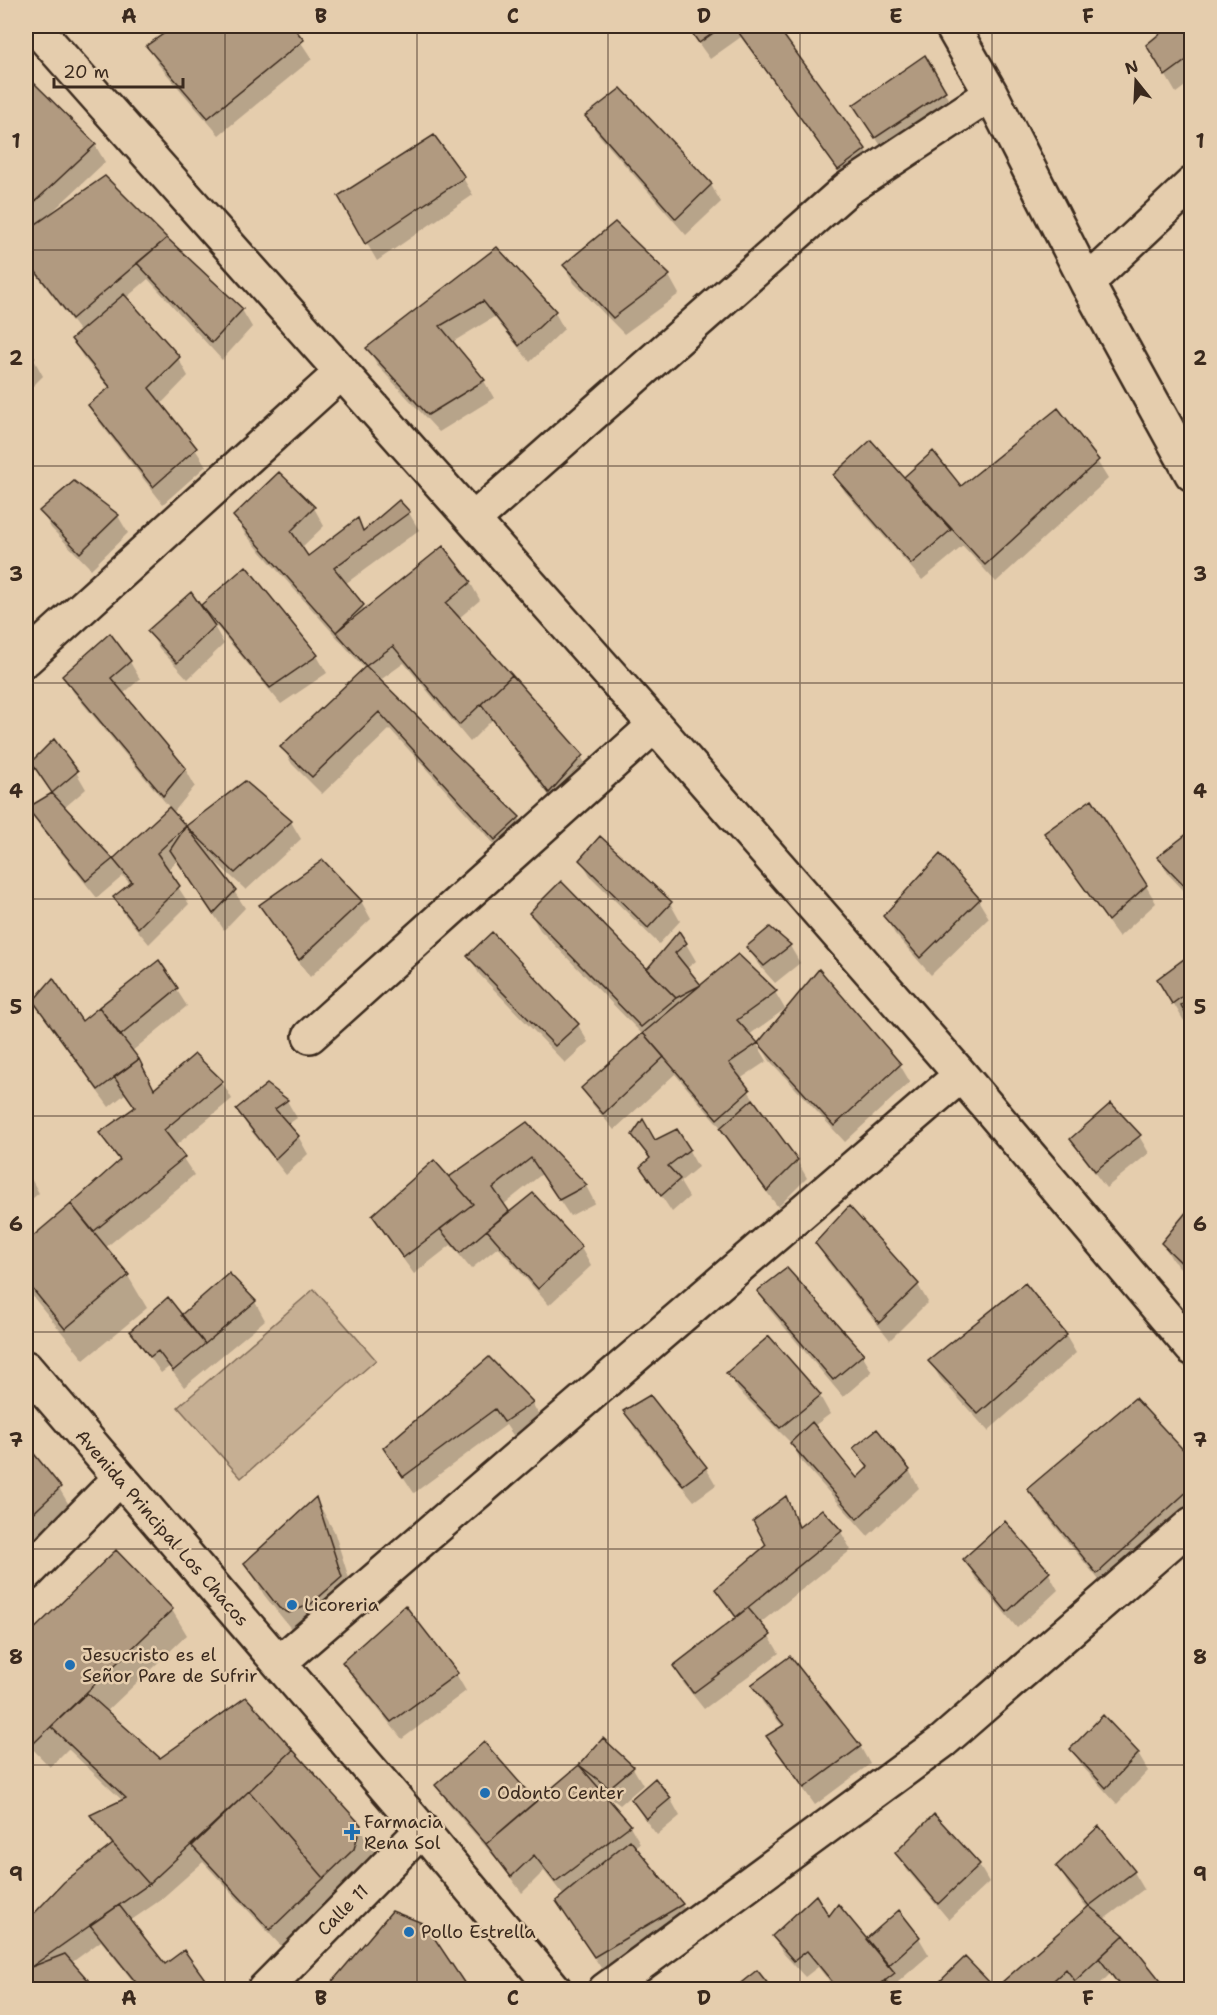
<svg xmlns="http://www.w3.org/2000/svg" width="1217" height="2015" viewBox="0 0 1217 2015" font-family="'Shantell Sans',sans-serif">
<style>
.pitch{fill:#c6af93;stroke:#806c58;stroke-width:1.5}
.shadow{fill:#0003}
.building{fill:#b19a80;stroke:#3b2a1e;stroke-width:1.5}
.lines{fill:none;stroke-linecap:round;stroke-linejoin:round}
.minor-casing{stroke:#3b2a1e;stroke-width:38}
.minor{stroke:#e5cdad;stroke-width:33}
.grid{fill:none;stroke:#3b2a1e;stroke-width:1.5;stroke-opacity:0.55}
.poi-dot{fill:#1f6fb2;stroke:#e5cdad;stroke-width:2}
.labels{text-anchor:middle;stroke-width:5;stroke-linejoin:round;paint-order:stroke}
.street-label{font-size:18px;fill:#3b2a1e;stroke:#e5cdad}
.poi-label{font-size:18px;fill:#3b2a1e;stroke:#e5cdad;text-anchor:start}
.neatline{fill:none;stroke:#3b2a1e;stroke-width:2}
.grid-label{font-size:20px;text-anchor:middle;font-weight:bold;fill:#3b2a1e}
</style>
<rect width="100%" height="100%" fill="#e5cdad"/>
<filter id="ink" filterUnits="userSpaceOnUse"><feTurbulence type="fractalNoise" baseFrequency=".0167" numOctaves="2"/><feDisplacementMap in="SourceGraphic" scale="12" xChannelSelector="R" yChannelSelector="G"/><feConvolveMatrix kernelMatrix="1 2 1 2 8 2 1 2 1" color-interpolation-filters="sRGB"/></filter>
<g filter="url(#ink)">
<path class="pitch" d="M314,1289L376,1360L241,1478L178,1407Z"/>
<path class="shadow" d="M178,26H290L312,59L219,135L158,64L148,47Z
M686,26H775L865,150L875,167L849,186L741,37L710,59Z
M1171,26H1192V81L1176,93L1148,45Z
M924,57L954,109L886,154L855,105Z
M34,85L95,145L105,162L52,212L53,213L166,239L242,310L252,327L222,360L148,279L126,298L178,358L188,376L160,405L195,449L206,466L163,504L100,423L90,406L110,389L83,357L73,340L81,333L26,261V90Z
M587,116L711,185L721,202L686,235L597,133Z
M463,178L473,195L377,261L340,197Z
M615,224L669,276L679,294L624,334L574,283L564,266Z
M497,249L554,311L564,329L530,362L494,317L451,343L484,381L494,398L439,432L378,366L368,348Z
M26,351L33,358L43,376L26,393Z
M933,453L960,488L1097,461L1108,479L996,582L963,546L922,580L845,492L835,475L904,479Z
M279,474L314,508L324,526L301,548L308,559L357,520L364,532L409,513L419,530L345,584L365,610L470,582L480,600L458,619L581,756L591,774L559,809L492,720L470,742L404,663L379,681L519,818L529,835L505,856L390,729L322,794L292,764L282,747L365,669L245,534L235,516Z
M41,511L118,516L128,533L91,569L51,528Z
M246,568L317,656L327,673L281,704L217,627L215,628L224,644L188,679L159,648L149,631L201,607Z
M110,635L130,662L140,679L123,694L185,768L195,786L173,813L186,828L245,783L291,822L301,839L246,890L209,856L208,857L234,891L245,908L224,930L178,860L167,870L189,904L149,944L124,914L115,897L131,885L123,876L97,898L39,825L29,808L53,794L33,763L76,772L86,789L64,808L112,861L170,808L74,693L64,676Z
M1192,832V899L1169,875L1159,858Z
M1046,834L1146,886L1156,903L1119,937L1056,851Z
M581,860L670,903L680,921L659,944L591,877Z
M978,900L989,918L931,975L895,934L885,917Z
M361,901L371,919L310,977L271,923L261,905Z
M530,913L647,971L686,944L696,961L686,969L701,987L775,992L785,1009L749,1035L757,1044L767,1061L740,1079L797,1161L807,1178L778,1207L732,1146L722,1129L675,1074L614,1130L593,1105L583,1088L644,1036L540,930Z
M770,929L790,946L800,963L775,983L758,964L748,947Z
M492,934L578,1025L588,1042L565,1063L479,974L469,956Z
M1192,955V1022L1189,1017L1184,1021L1159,979Z
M159,962L187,1006L131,1052L154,1090L194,1056L222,1082L232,1099L175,1146L194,1175L105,1248L128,1276L147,1308L84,1360L26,1288V1244L120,1162L101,1134L135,1108L125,1094L109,1107L45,1019L34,1001L82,1023Z
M760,1044L900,1065L910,1082L845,1142L770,1061Z
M267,1085L287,1101L297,1118L287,1125L298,1136L308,1154L286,1175L248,1127L238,1110Z
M527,1124L586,1186L595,1203L570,1216L542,1174L503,1205L509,1214L533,1195L581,1248L591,1266L549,1305L498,1247L471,1269L451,1245L414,1274L384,1233L374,1215L449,1179Z
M634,1135L655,1142L688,1149L698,1167L680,1182L689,1197L672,1212L642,1167L650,1160Z
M1139,1136L1149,1153L1106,1188L1082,1156L1072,1139Z
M26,1170L39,1193L26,1204Z
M1192,1207V1279L1173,1261L1163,1244Z
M817,1243L918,1285L928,1302L890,1340L827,1261Z
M229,1275L255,1302L265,1320L184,1387L169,1367L161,1373L132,1331L181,1317Z
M759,1292L862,1355L872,1372L843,1397L769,1309Z
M1066,1336L1076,1353L988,1431L940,1378L930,1361Z
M769,1338L820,1396L830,1414L814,1426L857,1480L868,1469L855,1449L909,1470L919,1488L868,1536L801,1461L792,1444L738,1390L728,1373Z
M489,1359L532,1403L542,1420L515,1438L506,1425L414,1493L385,1449Z
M649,1397L706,1468L716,1485L694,1501L635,1429L625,1411Z
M26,1446L59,1488L69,1505L26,1546Z
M1192,1461V1513L1108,1591L1039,1507L1029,1490Z
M316,1499L334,1531L359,1610L300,1640L264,1595L246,1563Z
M785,1499L800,1527L822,1511L841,1532L851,1550L759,1624L769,1636L779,1653L704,1709L684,1684L674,1667L736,1619L716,1590L768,1545Z
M116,1552L172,1610L187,1635L106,1712L160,1760L246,1699L360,1826L378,1858L343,1909L332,1897L281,1946L203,1862L159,1901L130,1921L164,1967L206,1983L210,1990H140L101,1941L71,1963L95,1990H26V1924L65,1883L112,1846L92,1816L123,1801L68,1749L50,1767L26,1742V1639Z
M965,1560L1048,1572L1058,1590L1017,1628L975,1577Z
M344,1662L456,1674L466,1691L402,1739L354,1679Z
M753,1685L860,1746L870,1764L815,1805L778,1754L768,1736L783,1727L763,1703Z
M603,1740L633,1768L643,1785L620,1805L602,1792L601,1793L630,1826L640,1843L634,1847L682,1905L692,1922L605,1974L558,1902L564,1896L544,1871L522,1893L498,1861L447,1802L437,1785L484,1744L536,1803L580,1766Z
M1072,1749L1138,1754L1148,1771L1117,1804L1082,1766Z
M670,1798L680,1816L657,1835L643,1817L633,1800Z
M934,1816L979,1865L989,1882L949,1920L907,1870L897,1853Z
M1099,1828L1134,1872L1144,1889L1103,1920L1166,1990H1122L1110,1974L1094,1990H1080L1077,1986L1073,1990H995L1088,1909L1068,1884L1058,1866Z
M898,1912L919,1938L929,1955L898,1982L903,1990H836L818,1967L805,1977L783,1953L773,1936L829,1919L866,1941Z"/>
<path class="building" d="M175,26H292L304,40L208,118L146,46Z
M687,26H723L699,43Z
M734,26H777L866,149L838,170Z
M1169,26H1192V56L1165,76L1146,45Z
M925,55L946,91L875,138L853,105Z
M34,83L96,144L26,210V89Z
M621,88L712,184L676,219L585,116Z
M434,135L465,177L365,244L338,196Z
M105,176L167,238L72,319L26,259V231Z
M615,222L670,275L613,318L563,265Z
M167,238L243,309L212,343L137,263Z
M497,247L556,311L519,346L483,301L440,326L485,380L428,415L366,348Z
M124,294L180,357L149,388L197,448L153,487L88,405L110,387L71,339Z
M26,349L34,357L26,366Z
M1058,408L1099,460L985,565L904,477L933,451L961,486Z
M871,440L951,530L911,564L833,475Z
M279,472L315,507L291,531L308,556L358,518L363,531L399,500L410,512L334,568L364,605L336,632L233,516Z
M74,481L119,515L80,553L39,511Z
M443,546L471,582L446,603L512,675L459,725L393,646L366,666L336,632Z
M246,566L318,655L270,688L201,605Z
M191,592L215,626L177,663L147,631Z
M110,633L131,661L111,678L186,768L163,796L62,676Z
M366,666L520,817L495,840L379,712L312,777L280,747Z
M512,675L583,755L549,793L481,704Z
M54,739L78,771L52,793L31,762Z
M245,781L292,821L235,873L186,826Z
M52,793L113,859L86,881L27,808Z
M1092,799L1147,885L1108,921L1044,833Z
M169,807L186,826L157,853L180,886L138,928L113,897L132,882L113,859Z
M186,826L236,890L213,914L170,850Z
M1192,830V882L1186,887L1157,857Z
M600,836L672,902L648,928L579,860Z
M940,854L980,899L920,958L883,916Z
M323,860L362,901L299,960L259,905Z
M561,881L676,998L641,1027L529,913Z
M770,927L791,945L764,966L746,947Z
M679,931L687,943L675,953L701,985L676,998L647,969Z
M492,932L579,1024L555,1046L467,956Z
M1192,953V989L1172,1004L1157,979Z
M738,954L777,991L737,1020L758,1043L729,1063L750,1090L717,1119L643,1033Z
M159,960L178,988L120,1036L99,1007Z
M819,969L901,1064L834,1126L758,1043Z
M53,978L82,1021L99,1007L139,1059L98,1090L33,1001Z
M1192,998V1026L1181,1005Z
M643,1033L664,1057L603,1114L581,1088Z
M195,1054L223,1081L164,1130L185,1157L93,1232L71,1204L120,1160L99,1133L135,1107L114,1077L139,1059L154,1089Z
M267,1084L288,1100L275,1109L299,1136L275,1159L236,1109Z
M753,1099L798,1160L767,1191L720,1128Z
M1111,1103L1141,1135L1095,1171L1070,1139Z
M643,1119L655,1140L677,1129L690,1149L668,1166L680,1179L661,1196L640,1167L650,1158L632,1135Z
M527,1122L587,1185L559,1200L531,1158L493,1188L509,1211L460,1253L440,1229L473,1204L449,1177Z
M434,1160L473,1204L403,1258L372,1215Z
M533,1193L582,1247L538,1289L487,1230Z
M71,1204L129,1275L65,1329L26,1281V1242Z
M1192,1205V1273L1161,1243Z
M849,1206L919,1284L879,1323L815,1243Z
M787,1268L864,1354L833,1380L757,1291Z
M229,1273L256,1301L205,1344L181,1315Z
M1025,1283L1067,1335L978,1414L928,1361Z
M168,1297L205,1344L173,1371L158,1351L150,1357L130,1331Z
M769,1336L821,1395L780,1428L726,1373Z
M489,1357L533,1402L504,1422L495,1409L403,1477L383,1448Z
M650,1395L707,1467L683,1485L623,1411Z
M1135,1398L1192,1459V1487L1097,1574L1027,1489Z
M812,1422L857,1478L868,1467L853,1448L877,1429L910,1470L857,1519L790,1443Z
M26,1444L61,1487L26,1520Z
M786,1496L799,1527L822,1509L842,1531L736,1617L715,1589L766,1545L753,1521Z
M316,1497L342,1577L311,1604L289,1613L279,1608L244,1563Z
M1005,1521L1050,1572L1007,1612L963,1559Z
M116,1550L173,1609L34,1743L26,1734V1637Z
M405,1605L458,1673L391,1722L342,1662Z
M748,1608L771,1635L693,1693L673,1666Z
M790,1656L861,1746L804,1788L766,1736L784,1725L751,1685Z
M87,1693L160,1758L246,1697L293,1750L149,1884L113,1844L90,1815L126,1798L51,1727Z
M1103,1715L1139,1753L1106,1788L1070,1749Z
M603,1738L634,1767L609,1788L579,1765Z
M484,1742L536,1801L486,1844L435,1785Z
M293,1750L361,1825L354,1849L324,1878L249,1791Z
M579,1765L631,1825L555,1882L534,1855L511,1877L486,1844Z
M655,1778L671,1798L646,1819L631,1799Z
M249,1791L324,1878L270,1930L192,1846Z
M934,1814L980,1864L938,1904L895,1853Z
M1099,1826L1135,1871L1089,1906L1056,1866Z
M630,1840L683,1904L594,1957L556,1901Z
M113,1844L149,1884L31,1967L26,1958V1922L64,1882Z
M816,1895L829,1916L838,1904L895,1973L873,1990H839L807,1951L794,1961L772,1936Z
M119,1905L165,1964L184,1950L207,1982L202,1990H142L90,1925Z
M1089,1906L1124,1935L1075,1981L1066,1969L1043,1990H993Z
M899,1910L920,1937L888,1966L866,1939Z
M392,1911L425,1924L469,1990H325Z
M1124,1935L1168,1990H1123L1099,1958Z
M65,1954L97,1990H26V1958L31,1967Z
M965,1957L994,1987L992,1990H931Z
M757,1970L773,1990H732Z
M885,1980L893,1990H875Z"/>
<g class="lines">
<defs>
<path id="minor" d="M34,26L655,725L961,1075L1192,1348
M952,26L991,94L1087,283L1192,474
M1087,283L1192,184
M473,520L847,189L991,94
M26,659L342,372
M310,1036L655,725
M26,1368L422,1830L555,1990
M26,1574L119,1479
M279,1663L961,1075
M264,1990L422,1830
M605,1990L943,1741L1192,1524"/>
</defs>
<use href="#minor" class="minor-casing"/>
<use href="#minor" class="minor"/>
</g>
</g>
<path class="grid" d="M225,26V1990M417,26V1990M608,26V1990M800,26V1990M992,26V1990M26,250H1192M26,466H1192M26,683H1192M26,899H1192M26,1116H1192M26,1332H1192M26,1549H1192M26,1765H1192"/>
<g class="poi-dot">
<circle cx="292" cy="1605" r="6"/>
<circle cx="70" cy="1665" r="6"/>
<circle cx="485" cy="1793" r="6"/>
<path d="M349 1823h6v6h6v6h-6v6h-6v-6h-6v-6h6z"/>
<circle cx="409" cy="1932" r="6"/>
</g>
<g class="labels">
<g class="street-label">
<text transform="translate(162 1528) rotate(49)" y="6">Avenida Principal Los Chacos</text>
<text transform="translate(343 1910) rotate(-45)" y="6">Calle 11</text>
</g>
<g class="poi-label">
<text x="304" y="1611">Licoreria</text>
<text x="82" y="1661">Jesucristo es el<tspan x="82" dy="21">Señor Pare de Sufrir</tspan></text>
<text x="497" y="1799">Odonto Center</text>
<text x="364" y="1828">Farmacia<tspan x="364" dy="21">Rena Sol</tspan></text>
<text x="421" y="1938">Pollo Estrella</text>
</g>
</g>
<rect width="1217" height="2015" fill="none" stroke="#e5cdad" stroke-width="66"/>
<g transform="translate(1136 81) rotate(342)" stroke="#e5cdad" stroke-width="4.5" paint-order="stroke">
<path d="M0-4.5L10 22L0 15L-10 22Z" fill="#3b2a1e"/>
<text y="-9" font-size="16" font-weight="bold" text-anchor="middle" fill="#3b2a1e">N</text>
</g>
<path d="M54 78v9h129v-9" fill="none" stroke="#3b2a1e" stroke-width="3"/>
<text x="63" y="78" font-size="18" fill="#3b2a1e" stroke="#e5cdad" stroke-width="4.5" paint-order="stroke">20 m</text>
<rect x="33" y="33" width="1151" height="1949" class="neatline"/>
<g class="grid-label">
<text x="129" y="23">A</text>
<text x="321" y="23">B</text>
<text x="513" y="23">C</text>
<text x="704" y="23">D</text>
<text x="896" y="23">E</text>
<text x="1088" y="23">F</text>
<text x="16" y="148">1</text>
<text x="1200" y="148">1</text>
<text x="16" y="365">2</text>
<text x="1200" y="365">2</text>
<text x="16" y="581">3</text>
<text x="1200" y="581">3</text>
<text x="16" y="798">4</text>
<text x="1200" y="798">4</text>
<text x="16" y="1014">5</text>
<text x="1200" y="1014">5</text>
<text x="16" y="1231">6</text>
<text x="1200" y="1231">6</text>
<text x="16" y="1447">7</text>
<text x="1200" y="1447">7</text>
<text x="16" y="1664">8</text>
<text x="1200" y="1664">8</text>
<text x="16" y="1881">9</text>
<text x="1200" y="1881">9</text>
<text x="129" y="2005">A</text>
<text x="321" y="2005">B</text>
<text x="513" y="2005">C</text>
<text x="704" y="2005">D</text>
<text x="896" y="2005">E</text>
<text x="1088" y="2005">F</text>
</g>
</svg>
